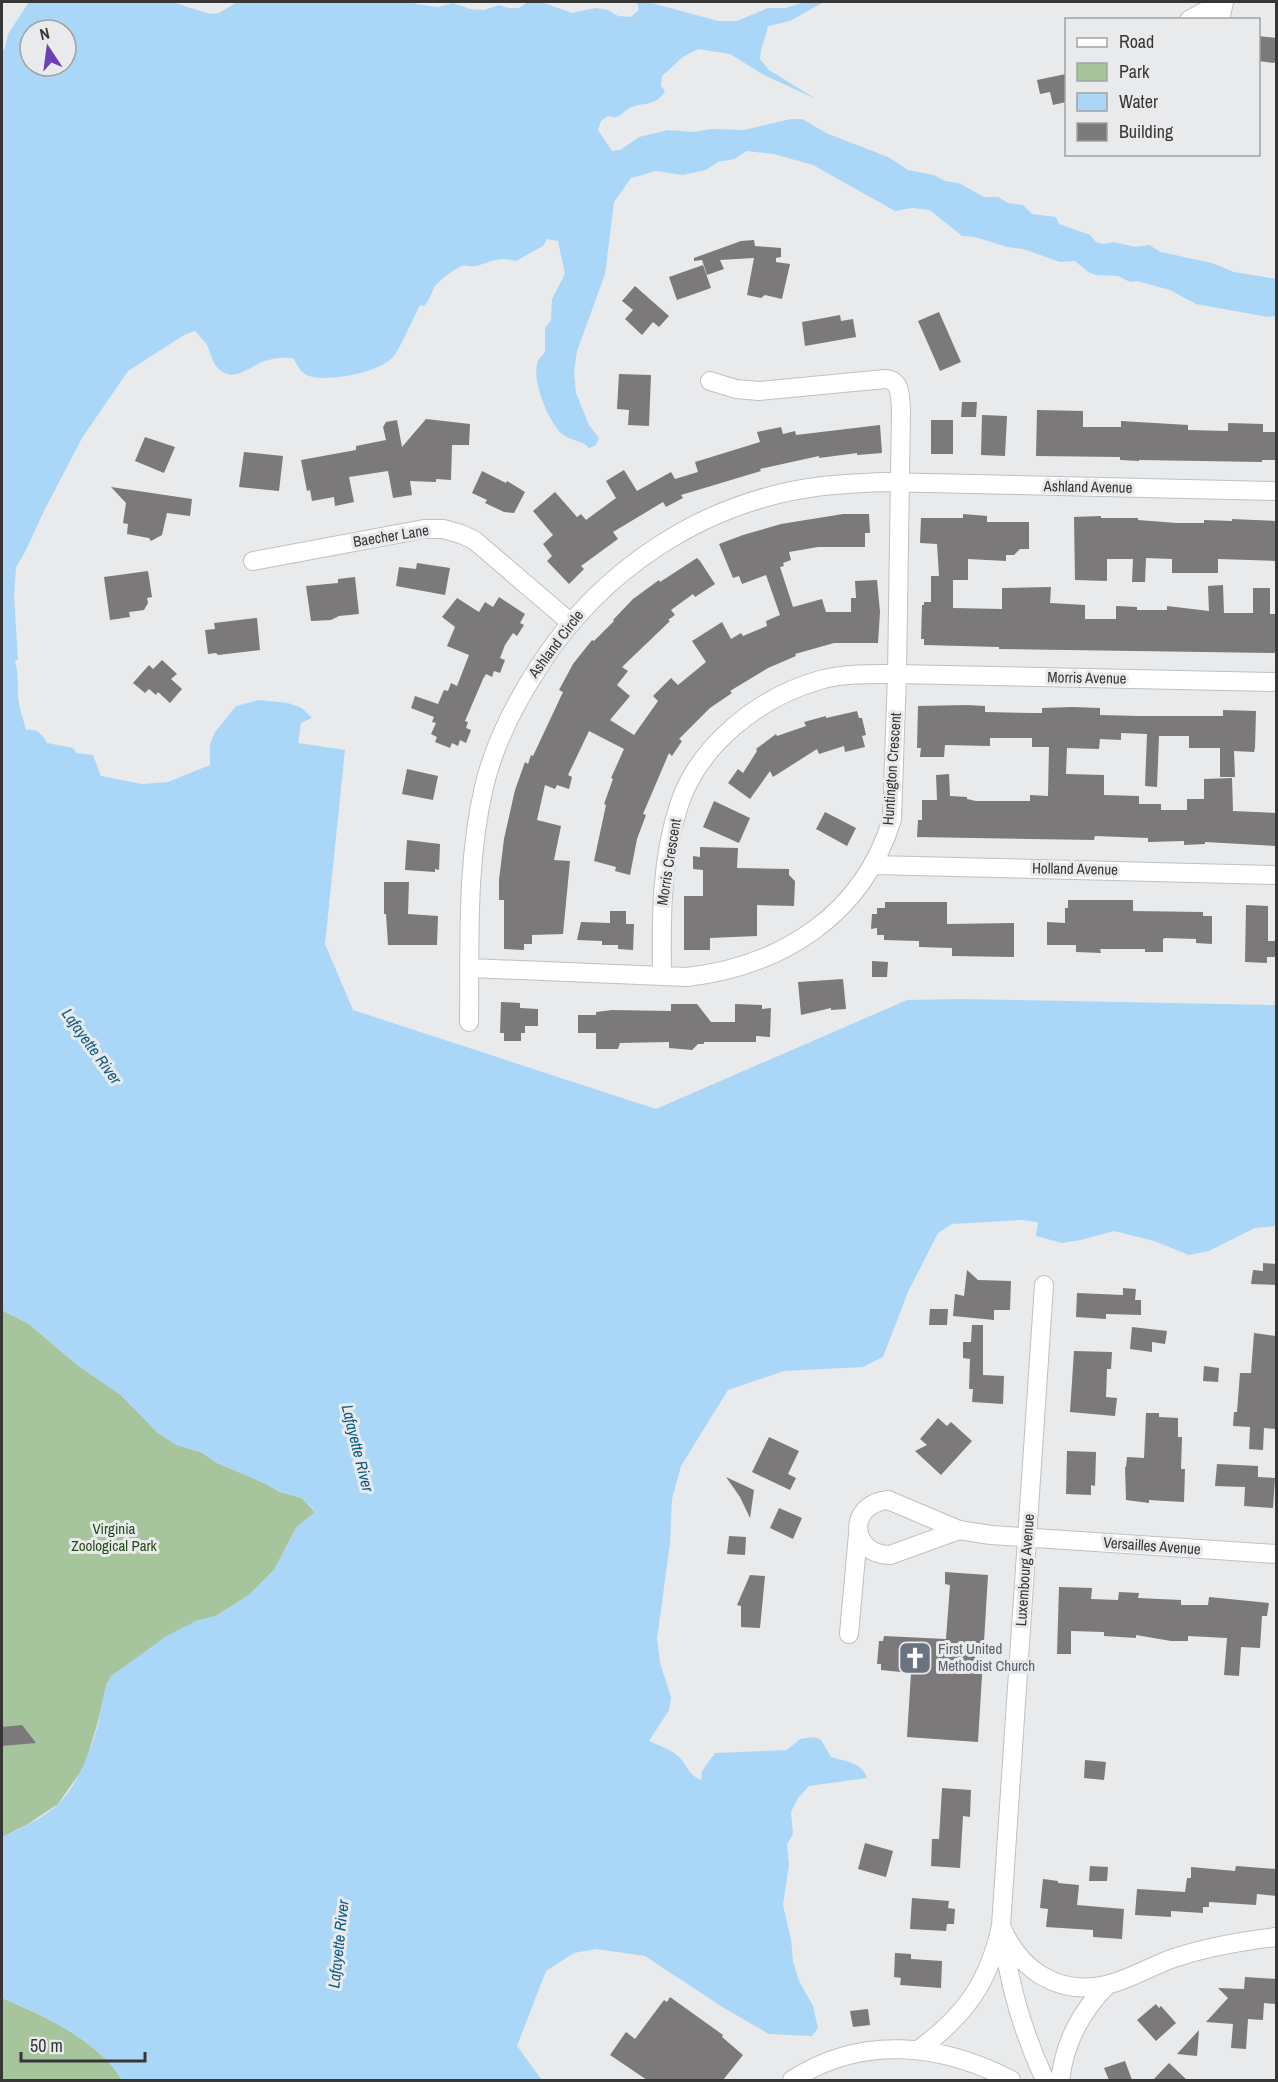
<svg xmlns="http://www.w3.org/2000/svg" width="1278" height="2082" viewBox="0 0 1278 2082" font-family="'Archivo Narrow',sans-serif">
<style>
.green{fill:#a6c59d}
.water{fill:#aad7f7;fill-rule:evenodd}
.building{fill:#7b7979}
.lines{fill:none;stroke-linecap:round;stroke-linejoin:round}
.minor-casing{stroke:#bec0c2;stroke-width:20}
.minor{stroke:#fff;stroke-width:18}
.labels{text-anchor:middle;stroke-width:6;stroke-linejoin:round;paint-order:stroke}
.street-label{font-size:15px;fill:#363637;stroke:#e8eaec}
.park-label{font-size:15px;fill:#244d16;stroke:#e8eaec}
.worship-label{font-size:15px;fill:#5b616d;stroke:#e8eaec;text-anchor:start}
.water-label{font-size:16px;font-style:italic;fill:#0f5b84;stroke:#e8eaec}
</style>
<rect width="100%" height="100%" fill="#e8eaec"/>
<path class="green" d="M2,1310L29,1324L76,1364L121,1395L158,1433L177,1445L203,1453L215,1462L264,1483L280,1492L302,1498L313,1510L314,1513L296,1528L274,1570L249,1595L216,1616L196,1621L107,1683L98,1722L84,1767L58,1804L28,1824L2,1837Z
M2,1998C44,2016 97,2039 122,2080H2Z"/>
<path class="water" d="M29,2H172L210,14L219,13L237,2H413L416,4L438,7L453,3L470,9L484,10L499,5L509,8H519L528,2L544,3L572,13L595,8L608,10L618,16L631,17L639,10L637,2H648L718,21H737L768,8H785L805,2H824L790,21L768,26C766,38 760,48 760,59L769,70L816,99L764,75L730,54L698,49L683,57L662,76L661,86L665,91C655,108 643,101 630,108C620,113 621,120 608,116L601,121L598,130L612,151L620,150L639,137L668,130L693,132L711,129L744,130L791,119H802L826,133L888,157L908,170L934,175L945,181L959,183L984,197H998L1008,203L1023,205L1032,214L1056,217L1059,224L1090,235L1096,242L1103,244L1114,242L1135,247L1149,245L1161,252L1212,263L1234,272L1276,279V316L1268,317L1196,304L1170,290L1137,281L1130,282L1118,276L1096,275L1088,272L1075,261L1060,262L1023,249L1007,247L975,237L962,236L930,210L912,208L895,211L813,165L774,154L747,151L734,159L718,162L706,170L683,175L656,171L631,178L614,202L605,274L577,351L574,372L576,393L589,425L599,438L596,445L589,448C581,439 569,441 561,433C548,420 529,376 539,359C539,358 545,353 545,352V328L551,320L552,299L565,274L558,241L547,239L543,246L516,261C497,256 493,262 476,266C471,267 466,265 462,266C454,269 440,280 435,286C431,293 430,300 424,306L420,305C414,316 400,350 392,358C379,372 332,381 313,377C302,375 298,368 294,359C285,356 267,359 258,364C246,370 232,381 220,370C212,364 211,353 207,345C204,340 199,336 195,331L184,335L128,371L82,438L44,511L24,554L16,567L14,595L18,660L15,661C19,675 17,683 18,696C19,708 23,718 26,730C38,729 41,733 47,743L73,748L76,753L93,755L101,776L142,784L168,782L210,765V744L215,732L236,706L259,700L288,703L302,708L312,718L301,723L298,743L345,750L325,944L353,1010L656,1109L907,1000L961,999L1276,1005V1226L1255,1228L1209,1251L1189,1255L1154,1241L1114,1231L1081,1240L1062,1243L1036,1236L1038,1222L1022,1220L952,1224L938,1233L908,1292L883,1357L863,1367L784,1371L728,1390L681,1466L672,1499L670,1543L657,1639L660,1663L671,1697L669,1710L649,1741C660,1746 673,1750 681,1759C689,1769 688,1774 701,1780L702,1771L715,1753L787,1750L800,1739L814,1737L821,1740L831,1757C845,1761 863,1763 867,1778L809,1786L798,1798L791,1812L793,1834L787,1844L789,1864L783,1905L791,1939L793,1961L799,1981L813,2006L818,2028L812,2036L769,2034L724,2008L645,1956L596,1949L574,1953L546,1971L517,2046L542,2080H122C97,2039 44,2016 2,1998V1837C20,1828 43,1819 58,1804C78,1785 92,1747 99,1721C102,1706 103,1689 111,1676L168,1635L196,1621L216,1616L249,1595L274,1570L296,1528L314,1513L313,1509L302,1498L280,1492L264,1483L215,1462L203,1453L177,1445L158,1433L121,1395L76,1364L29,1324L2,1310V52L5,48L8,34ZM30,30H66V66H30Z"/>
<path class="building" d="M1258,36L1276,38V60L1274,63L1258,61Z
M1066,74V102L1053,105L1050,92L1040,94L1037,80Z
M754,240L755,246L781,248V257L776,258V262L790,264L782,299L765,295L761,298L747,295L754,258L720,260L724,269L707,275L702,260L694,261V258L741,241Z
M703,265L711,288L677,300L669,277Z
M635,286L669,316L659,327L653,322L642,335L625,319L633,310L622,301Z
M939,312L961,362L940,371L918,321Z
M840,315L841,321L853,319L856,337L805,346L802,322Z
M619,374L651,375L649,426L628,425L629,410L617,409Z
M962,402H977L976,417H961Z
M1037,410L1083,411V427H1121V421L1188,425V430L1228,431V423L1263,424V432H1276V460H1262V462L1139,460V461L1120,460V457L1036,456Z
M982,415L1007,416L1005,456L981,455Z
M426,419L470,424L469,445H452L451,480L436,479V482L410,481L412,495L393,498L388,471L349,477L354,502L335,506L334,497L312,501L310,490L307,491L301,460L356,450V446L386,440L383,427L386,422L397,420L402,447Z
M931,420H953V454H931Z
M880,425L882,453L857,455V453L819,458V456L760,469L761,471L681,495L683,498L666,507L663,502L613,532L618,539L581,566L584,569L569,584L547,561L552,556L543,544L553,535L533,511L555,492L577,517L581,514L586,520L616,498L606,481L624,470L637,491L671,472L675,479L698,472L695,462L760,442L757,432L781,427L783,434L795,431L796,435Z
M145,437L175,447L164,473L135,461Z
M244,452L283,456L279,491L239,487Z
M482,471L506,483L507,481L525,492L514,513L504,512L485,503L487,500L472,493Z
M111,487L192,499L190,516L167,513L162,535L151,541L149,538L127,534L128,524L123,523L126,503Z
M843,514H869L870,533H865V547H818L789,552L791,560L783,563L784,566L780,567L793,607L822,599L826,612H851V598H856L855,581L877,580L880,612L878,643H834L795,654L796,656L768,668L730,691L732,693L710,708L679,739L682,741L672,756L669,753L643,814L646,815L637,839L630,875L615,871L616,867L594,861L606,805L604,804L613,779L611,778L624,749L589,731L568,775L572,777L569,789L557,785L555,789L545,785L537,820L561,826L554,860L570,861L563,934L532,935V944H524V950L504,949V900H499V880L504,839L515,790L525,762L528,764L531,755L533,756L563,692L559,690L573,664L592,640L594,641L614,621L613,620L633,599L659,580L660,582L697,558L700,561L715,584L695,597L693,594L671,610L675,615L668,620L670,621L622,667L628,671L617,685L630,696L610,720L634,735L658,701L653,696L671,678L678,685L706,662L692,641L722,622L731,639L741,633L743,636L767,626L766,621L780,615L766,575L742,584L739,576L733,578L719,544L743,535L781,524Z
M963,514L987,516V522H1029V549H1020L1014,555H1006V561L968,559V580H953V608L1002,609V588L1051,587L1050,603L1085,605V619H1116V606L1137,607V610H1167V606L1209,611L1208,586L1223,585L1224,613H1253V588H1270V614H1276V653L999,649V647L924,645V639H921L922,605H924V602H931V576H939L937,544L920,543L921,518H963Z
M1101,516V518H1138V520L1176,523H1204V520L1232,521V519L1276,521V561L1218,559V573H1172V559L1146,558L1145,582H1132L1133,559H1107V581L1075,580L1074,517Z
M417,563L450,568L445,595L396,586L399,567L416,569Z
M148,571L152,597L147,598L148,603L144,610L129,612L130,617L110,620L104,577Z
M355,577L359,614L339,616L331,620L311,621L306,586L338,583V579Z
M499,597L525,614L520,623L524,625L517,636L513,633L505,645L500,658L505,660L500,673L494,671L492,677L486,674L483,679L465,721L468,722L466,728L471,730L466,743L460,740L458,746L452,743L450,748L435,742L437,737L431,734L436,723L432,722L434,717L411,708L415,696L438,704L444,690L448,691L451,683L457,686L469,655L447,646L455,627L442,617L457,598L479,612L485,602L493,607Z
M257,618L260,650L218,655L216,653L208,654L205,630L215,629L214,623Z
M162,660L177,674L171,679L182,689L170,703L158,692L156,695L149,689L145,693L133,683L149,665L153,669Z
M967,705L985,706V712L1033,713H1042V708L1072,707L1100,708V715L1139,716H1223V710L1256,711L1255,748L1254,752L1234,751L1235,777H1220V748H1189V736H1159L1157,787L1145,786L1147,734L1121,733V740L1100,739L1099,749L1067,748L1066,774L1104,775V795L1139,796V804H1161V810H1187V799H1204V779L1232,778L1233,811L1276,813V846L1205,842V844L1184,845V841L1148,842V838L1095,836L1094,840L917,837L918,820H922V800H937L936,775L949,774L950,796L967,797V799L976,801H1030V795L1048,796L1049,747H1032V738H990V746L945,745L944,757H920L921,748H917L918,706Z
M857,711L859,718H862L866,735L862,736L865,747L845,752L844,746L819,754L817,749L773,777L770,771L750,799L728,783L738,769L743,773L757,751L756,749L776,734L777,736L806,726L804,722L826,716V718Z
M407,769L438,776L433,800L402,794Z
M714,801L750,818L739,843L703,827Z
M825,812L856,828L847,846L816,829Z
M407,840L440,844L439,870L435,869V872L405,870Z
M700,847L738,848L737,868L789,869V875L795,881L794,906L757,905V936L710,938V950H684V896H703V870L693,869V856L700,857Z
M384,882H409L408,914L438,916L437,945H388L386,914H384Z
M1068,900H1133V911L1203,912V916H1212V944L1196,943V939L1165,938L1163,939V952H1145V949H1100L1101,953L1076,952V945H1047V922L1065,923V908H1068Z
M885,902H947V924L1014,923V957L952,956V948L919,947V941L884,940V935H877V928L871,929L872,914H877V908H885Z
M1246,905L1268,906V941H1276V957H1267V963L1245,962Z
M610,911H626V924H634L633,950L618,949V945H602V941L577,940L581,922L610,923Z
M872,961L888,962L887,977H872Z
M843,979L846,1009L831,1010V1008L801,1015L798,982Z
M501,1002L520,1003V1008L538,1009V1026H525V1033H521V1041H504V1033H500Z
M671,1004H697L711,1022H735V1004L762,1005V1009L771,1008L770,1037L756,1036V1042H704V1044H698L692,1050L669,1048V1042L620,1043L618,1049H596V1033H578V1015H596V1012L612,1010L671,1011Z
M1263,1263L1276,1264V1285L1251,1284L1253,1270L1263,1271Z
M967,1270L978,1280L1011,1281L1010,1310H994V1320L953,1316L955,1294L964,1296Z
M1123,1288L1136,1289L1135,1300H1141V1315L1106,1314V1319L1076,1317L1077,1293L1123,1295Z
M930,1309H948L947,1325H929Z
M972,1325H983V1375L1004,1376L1003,1404L972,1402L973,1389H969L970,1359L963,1358V1342H971Z
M1132,1327L1167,1331L1165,1344L1152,1342V1352L1130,1349Z
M1254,1333L1276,1336V1429L1264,1428L1263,1450L1249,1449L1250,1427L1233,1426L1234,1412H1237L1240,1373H1251Z
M1074,1351L1112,1352L1111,1369H1107L1106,1397L1117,1398L1115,1416L1070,1412Z
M1204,1366L1219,1368L1218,1382L1203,1381Z
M1146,1413H1159V1417L1178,1418V1437H1182L1181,1469H1185L1184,1502L1149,1500V1503L1126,1500L1125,1467H1126L1127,1457L1144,1458Z
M938,1418L947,1426L951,1422L972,1441L941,1475L915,1451L927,1445L920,1439Z
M769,1437L799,1451L788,1474L796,1478L790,1490L752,1472Z
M1067,1451L1096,1452L1095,1486L1091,1485V1495L1066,1494Z
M1217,1464L1258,1466V1477L1275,1478L1273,1508L1244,1506L1245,1487L1215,1486Z
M726,1477L754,1490L750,1518L740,1497Z
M779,1508L802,1518L793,1539L770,1528Z
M729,1536L746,1537L745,1555L727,1554Z
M945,1572L988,1575L978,1742L907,1737L911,1673L881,1670V1664H877L879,1641H883L884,1636L946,1639L950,1585L945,1584Z
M750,1575L765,1576L760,1628L741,1627V1606L737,1605Z
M1059,1587L1092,1588L1091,1599L1118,1600L1119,1592L1139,1593L1138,1598L1181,1600V1605H1208L1209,1597L1269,1603L1267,1616H1262L1260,1648L1241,1647L1239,1676L1224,1675L1227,1638L1188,1636V1641H1171L1136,1635V1638L1104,1636V1632L1071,1631V1654H1057Z
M22,1725L36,1743L2,1746V1727Z
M1085,1760L1106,1762L1104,1780L1084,1778Z
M942,1788L971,1790L970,1817L963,1816L960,1868L931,1866L932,1839H939Z
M865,1843L893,1851L886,1877L858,1869Z
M1090,1866L1108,1867L1107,1881H1089Z
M1236,1866L1276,1869V1896L1257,1894L1256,1905L1209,1902V1907H1203V1913L1171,1911V1917L1135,1915L1137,1889L1185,1892L1187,1878H1191V1867L1235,1871Z
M1043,1879L1058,1881V1883L1079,1885L1077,1905L1124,1909L1122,1939L1093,1937V1930L1046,1927L1048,1909L1040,1908Z
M912,1898L949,1901L948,1908L955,1909L954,1924H947L946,1931L910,1929Z
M895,1953L911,1954V1959L942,1961L941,1988L900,1985L901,1978L894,1977Z
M1245,1977L1276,1979V2004L1264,2003L1263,2020L1248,2019L1246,2049L1231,2048L1233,2024L1206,2022L1228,1998L1218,1988L1244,1989Z
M670,1997L723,2035L722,2037L743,2055L723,2080H647L610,2055L626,2032L635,2039L664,2000L667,2002Z
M1156,2004L1159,2008L1161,2006L1176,2023L1156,2041L1137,2020Z
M868,2009L870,2025L853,2027L850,2011Z
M1199,2030L1197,2056L1177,2054Z
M1125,2061L1132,2080H1109L1104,2068Z
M1169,2063L1187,2080H1153Z"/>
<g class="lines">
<defs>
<path id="minor" d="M1189,20L1222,2
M1220,20L1224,2
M253,561L424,529H443L461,534L474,540L570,622
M874,865L1276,875
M470,968L687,977C782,966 863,915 892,819L897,674L901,411C900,398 902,380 885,379L759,391L736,389L710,381
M662,976C661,919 661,860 679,805C699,744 760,697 820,680C845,673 873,674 897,674L1276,682
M469,1022C470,944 466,864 484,787C494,744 514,705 538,668C601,569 705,500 823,486C842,484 862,483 882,482L1276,491
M959,1530L888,1500C847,1504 849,1554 890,1555L959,1530L991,1535L1276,1554
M849,1634L858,1534
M1001,1926C1019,1969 1057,1996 1106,1985C1129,1980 1151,1966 1174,1958C1207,1947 1242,1941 1276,1937
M1003,1939C1010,1988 1024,2035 1045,2080
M918,2050C965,2016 989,1982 1001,1926L1044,1285
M792,2080C861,2035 940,2043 1011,2080
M1060,2080C1065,2042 1080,2013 1107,1985"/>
</defs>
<use href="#minor" class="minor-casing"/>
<use href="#minor" class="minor"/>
</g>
<defs>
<symbol id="church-square" viewBox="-11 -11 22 22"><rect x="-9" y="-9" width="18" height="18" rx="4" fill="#6b7280" stroke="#e8eaec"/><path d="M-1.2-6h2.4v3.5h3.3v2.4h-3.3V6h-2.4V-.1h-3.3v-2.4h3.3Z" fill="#fff"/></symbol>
</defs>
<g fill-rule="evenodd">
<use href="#church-square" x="896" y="1639" width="38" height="38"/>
</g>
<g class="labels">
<g class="street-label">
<text transform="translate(1088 487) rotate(1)" y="5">Ashland Avenue</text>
<text transform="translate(391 536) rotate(-9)" y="5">Baecher Lane</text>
<text transform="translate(556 644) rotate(-53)" y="5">Ashland Circle</text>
<text transform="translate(1087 678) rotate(1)" y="5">Morris Avenue</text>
<text transform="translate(892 769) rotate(-86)" y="5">Huntington Crescent</text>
<text transform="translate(669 862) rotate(-81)" y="5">Morris Crescent</text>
<text transform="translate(1075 869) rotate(1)" y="5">Holland Avenue</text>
<text transform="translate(1152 1546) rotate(4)" y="5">Versailles Avenue</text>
<text transform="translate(1025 1570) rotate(-86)" y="5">Luxembourg Avenue</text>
</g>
<g class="park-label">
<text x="114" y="1534">Virginia<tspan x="114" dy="17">Zoological Park</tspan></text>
</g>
<g class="worship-label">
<text x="938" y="1654">First United<tspan x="938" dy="17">Methodist Church</tspan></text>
</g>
<g class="water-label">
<text transform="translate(92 1046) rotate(54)" y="6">Lafayette River</text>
<text transform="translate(358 1448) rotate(76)" y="6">Lafayette River</text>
<text transform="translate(338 1944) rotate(-84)" y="6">Lafayette River</text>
</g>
</g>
<rect width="1278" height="2082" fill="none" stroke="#363637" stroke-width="6"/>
<rect x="1065" y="18" width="195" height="138" fill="#e8eaec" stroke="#a1a2a4" stroke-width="1.5"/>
<rect x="1077" y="38" width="30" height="9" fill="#ffffff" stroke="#a1a2a4" stroke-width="1.5"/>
<text x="1119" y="48" font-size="18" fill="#363637">Road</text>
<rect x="1077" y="63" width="30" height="18" fill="#a6c59d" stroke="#a1a2a4" stroke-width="1.5"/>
<text x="1119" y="78" font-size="18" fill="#363637">Park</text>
<rect x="1077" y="93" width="30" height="18" fill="#aad7f7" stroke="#a1a2a4" stroke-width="1.5"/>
<text x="1119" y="108" font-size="18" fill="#363637">Water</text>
<rect x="1077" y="123" width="30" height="18" fill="#7b7979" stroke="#a1a2a4" stroke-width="1.5"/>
<text x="1119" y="138" font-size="18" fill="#363637">Building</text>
<g transform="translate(48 48) rotate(347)"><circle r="28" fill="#e8eaec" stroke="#a1a2a4" stroke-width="1.5"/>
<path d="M0-4.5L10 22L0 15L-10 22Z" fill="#6d40b8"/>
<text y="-9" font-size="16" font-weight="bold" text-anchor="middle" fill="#363637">N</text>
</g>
<path d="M21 2052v9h124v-9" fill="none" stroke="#363637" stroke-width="3"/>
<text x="30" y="2052" font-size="18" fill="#363637" stroke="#e8eaec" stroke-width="4.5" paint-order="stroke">50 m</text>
</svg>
